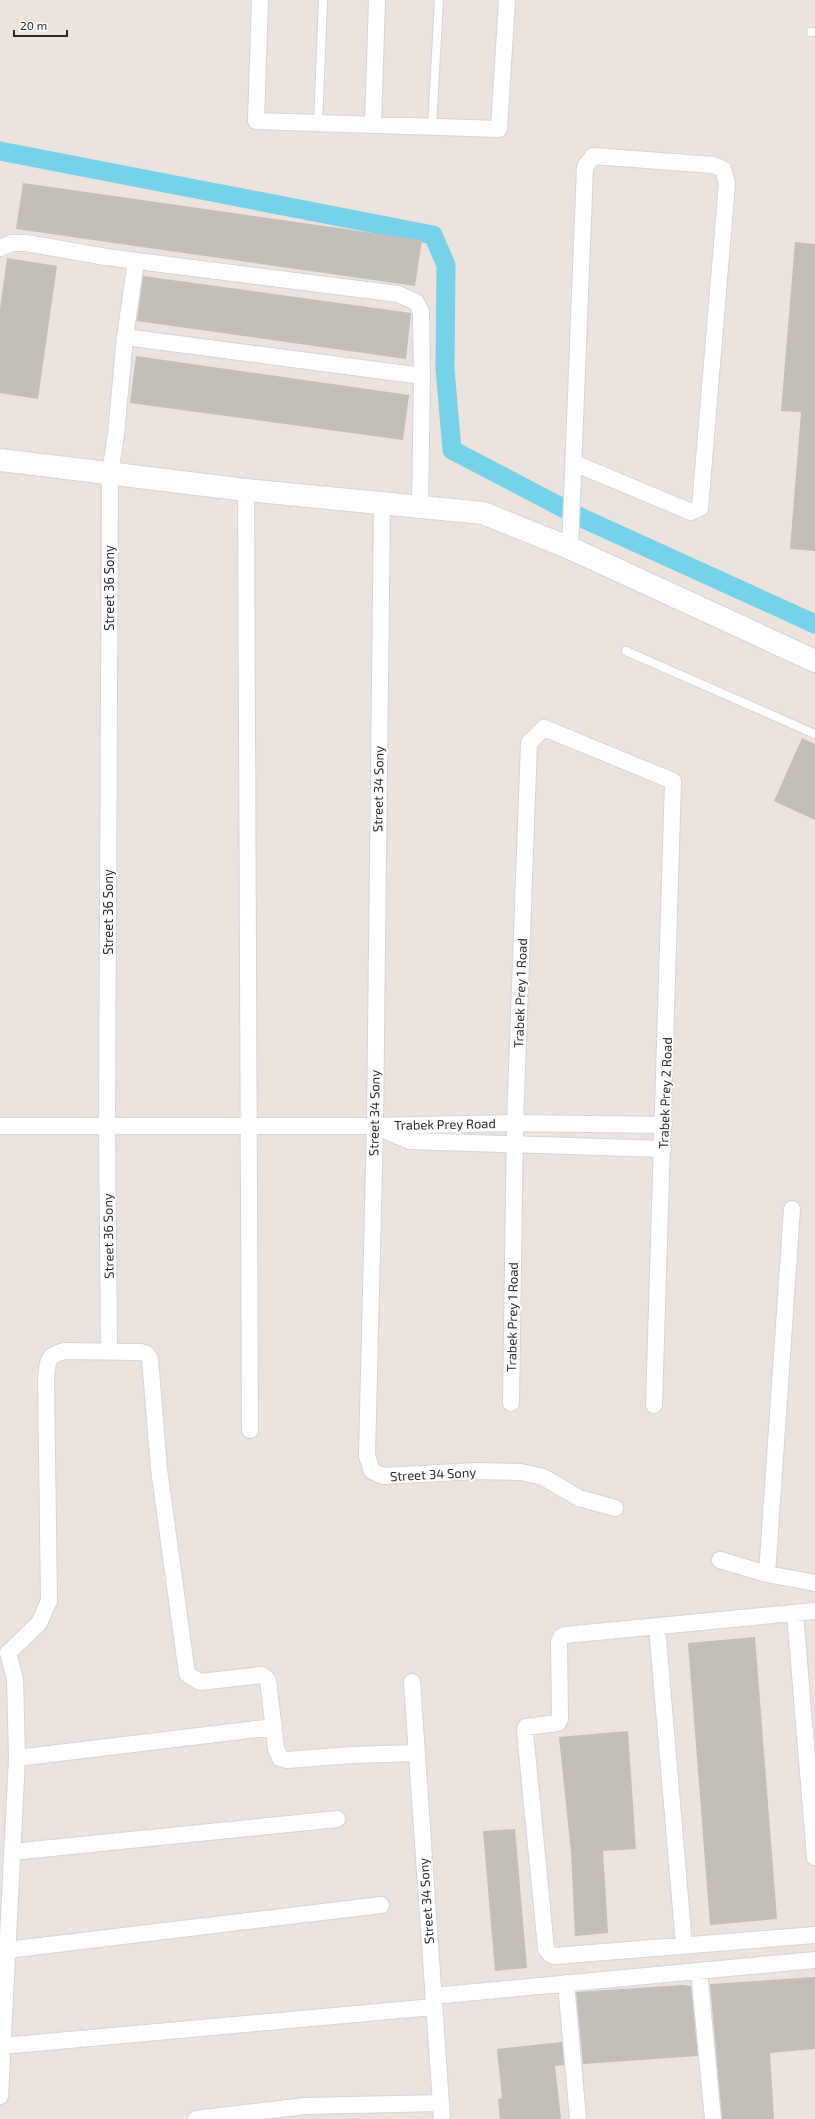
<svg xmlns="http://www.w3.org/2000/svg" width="815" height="2119" viewBox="0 0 815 2119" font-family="'Exo 2',sans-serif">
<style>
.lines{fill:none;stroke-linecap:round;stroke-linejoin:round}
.canal{stroke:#74d3e9;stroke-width:19}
.building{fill:#c4beb8}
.lane-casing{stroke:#d1d6e2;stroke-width:10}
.street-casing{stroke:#d1d6e2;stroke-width:18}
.secondary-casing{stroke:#d1d6e2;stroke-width:24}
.lane{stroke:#fff;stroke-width:8}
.street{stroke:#fff;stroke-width:16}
.secondary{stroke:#fff;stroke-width:22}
.labels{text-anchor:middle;stroke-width:4;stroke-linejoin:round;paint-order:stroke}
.street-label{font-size:13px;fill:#2a2a2a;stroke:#fff}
</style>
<rect width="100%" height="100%" fill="#ebe3dc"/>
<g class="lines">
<path class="canal" d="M0,151L433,235L446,265L445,369L452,450L582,518L815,624"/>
</g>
<path class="building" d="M23,183L422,240L415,286L16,229Z
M795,242L815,244V551L790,549L801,412L781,411Z
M7,258L57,266L38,399L0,393V309Z
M143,276L411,313L406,359L137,321Z
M136,356L409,395L403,440L130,403Z
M802,738L815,744V820L774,801Z
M755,1637L777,1919L710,1925L688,1643Z
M628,1731L636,1849L603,1851L608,1933L575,1936L571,1852L559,1737Z
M515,1829L527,1968L495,1971L483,1831Z
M815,1977V2049L770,2053L774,2119H722L710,1984Z
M683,1985L691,1986L698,2056L583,2064L576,1992Z
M562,2042L564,2065L555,2066L561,2119H500L498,2099L502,2098L497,2049Z"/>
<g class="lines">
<defs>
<path id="lane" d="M811,32H815
M318,123L323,0
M432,127L439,0
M626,651L815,734"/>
<path id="street" d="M260,0L256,121L499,129L507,0
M373,125L377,0
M0,248L12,243H26L106,257L398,294L416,302L421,312L422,376L420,505
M125,337L422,376
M246,490L250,1430
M382,503L375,1126L367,1456L372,1471L383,1476L477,1471L521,1472L543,1477L579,1498L615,1508
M570,548L585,167L593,156L713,165L723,169L727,183L700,508L691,512L574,463
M0,1126H375L515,1123L664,1125
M380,1128L409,1141L663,1149
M109,1350L107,1127L110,474L116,434L125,337L136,261
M511,1403L515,1123L529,743L544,728L673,781L654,1405
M720,1560L767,1574L815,1583
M767,1574L792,1209
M815,1611L565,1635L561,1637L559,1642L560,1719L558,1723L526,1727L525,1731L546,1949L550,1954L555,1956L815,1935
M795,1613L815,1857
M657,1627L684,1945
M8,1653L39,1623L49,1601L46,1379C48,1361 46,1356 64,1351L141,1352L147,1354L150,1359L159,1469L187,1674L200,1682L262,1675L268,1680L276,1748L280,1758L287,1760L352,1755L416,1753
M412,1682L442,2119
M17,1758L274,1727
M12,1852L337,1819
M7,1950L381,1905
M699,1971L713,2119
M566,1983L578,2119
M433,1996L815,1960
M2,2046L433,2007
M0,2096L17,1758L15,1679L8,1653
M196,2119L305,2106L441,2103"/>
<path id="secondary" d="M0,460L246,490L483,513L570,548L815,661"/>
</defs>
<use href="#lane" class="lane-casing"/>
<use href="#street" class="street-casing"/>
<use href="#secondary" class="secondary-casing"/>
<use href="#lane" class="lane"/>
<use href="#street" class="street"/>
<use href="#secondary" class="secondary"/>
</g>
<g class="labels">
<g class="street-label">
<text transform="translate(109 588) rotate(-90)" y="5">Street 36 Sony</text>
<text transform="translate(378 789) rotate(-89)" y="5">Street 34 Sony</text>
<text transform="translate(108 912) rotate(-90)" y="5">Street 36 Sony</text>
<text transform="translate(520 993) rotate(-88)" y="5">Trabek Prey 1 Road</text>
<text transform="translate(665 1093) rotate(-88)" y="5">Trabek Prey 2 Road</text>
<text transform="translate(374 1113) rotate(-89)" y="5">Street 34 Sony</text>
<text transform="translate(445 1124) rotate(-1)" y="5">Trabek Prey Road</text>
<text transform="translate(108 1236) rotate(-91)" y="5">Street 36 Sony</text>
<text transform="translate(512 1317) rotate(-89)" y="5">Trabek Prey 1 Road</text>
<text transform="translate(433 1474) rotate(-3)" y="5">Street 34 Sony</text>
<text transform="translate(426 1901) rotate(-94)" y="5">Street 34 Sony</text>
</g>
</g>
<path d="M14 30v6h53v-6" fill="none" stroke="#2a2a2a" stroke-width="2"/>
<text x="20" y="30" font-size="12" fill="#2a2a2a" stroke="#ffffff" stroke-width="3" paint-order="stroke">20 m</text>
</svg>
